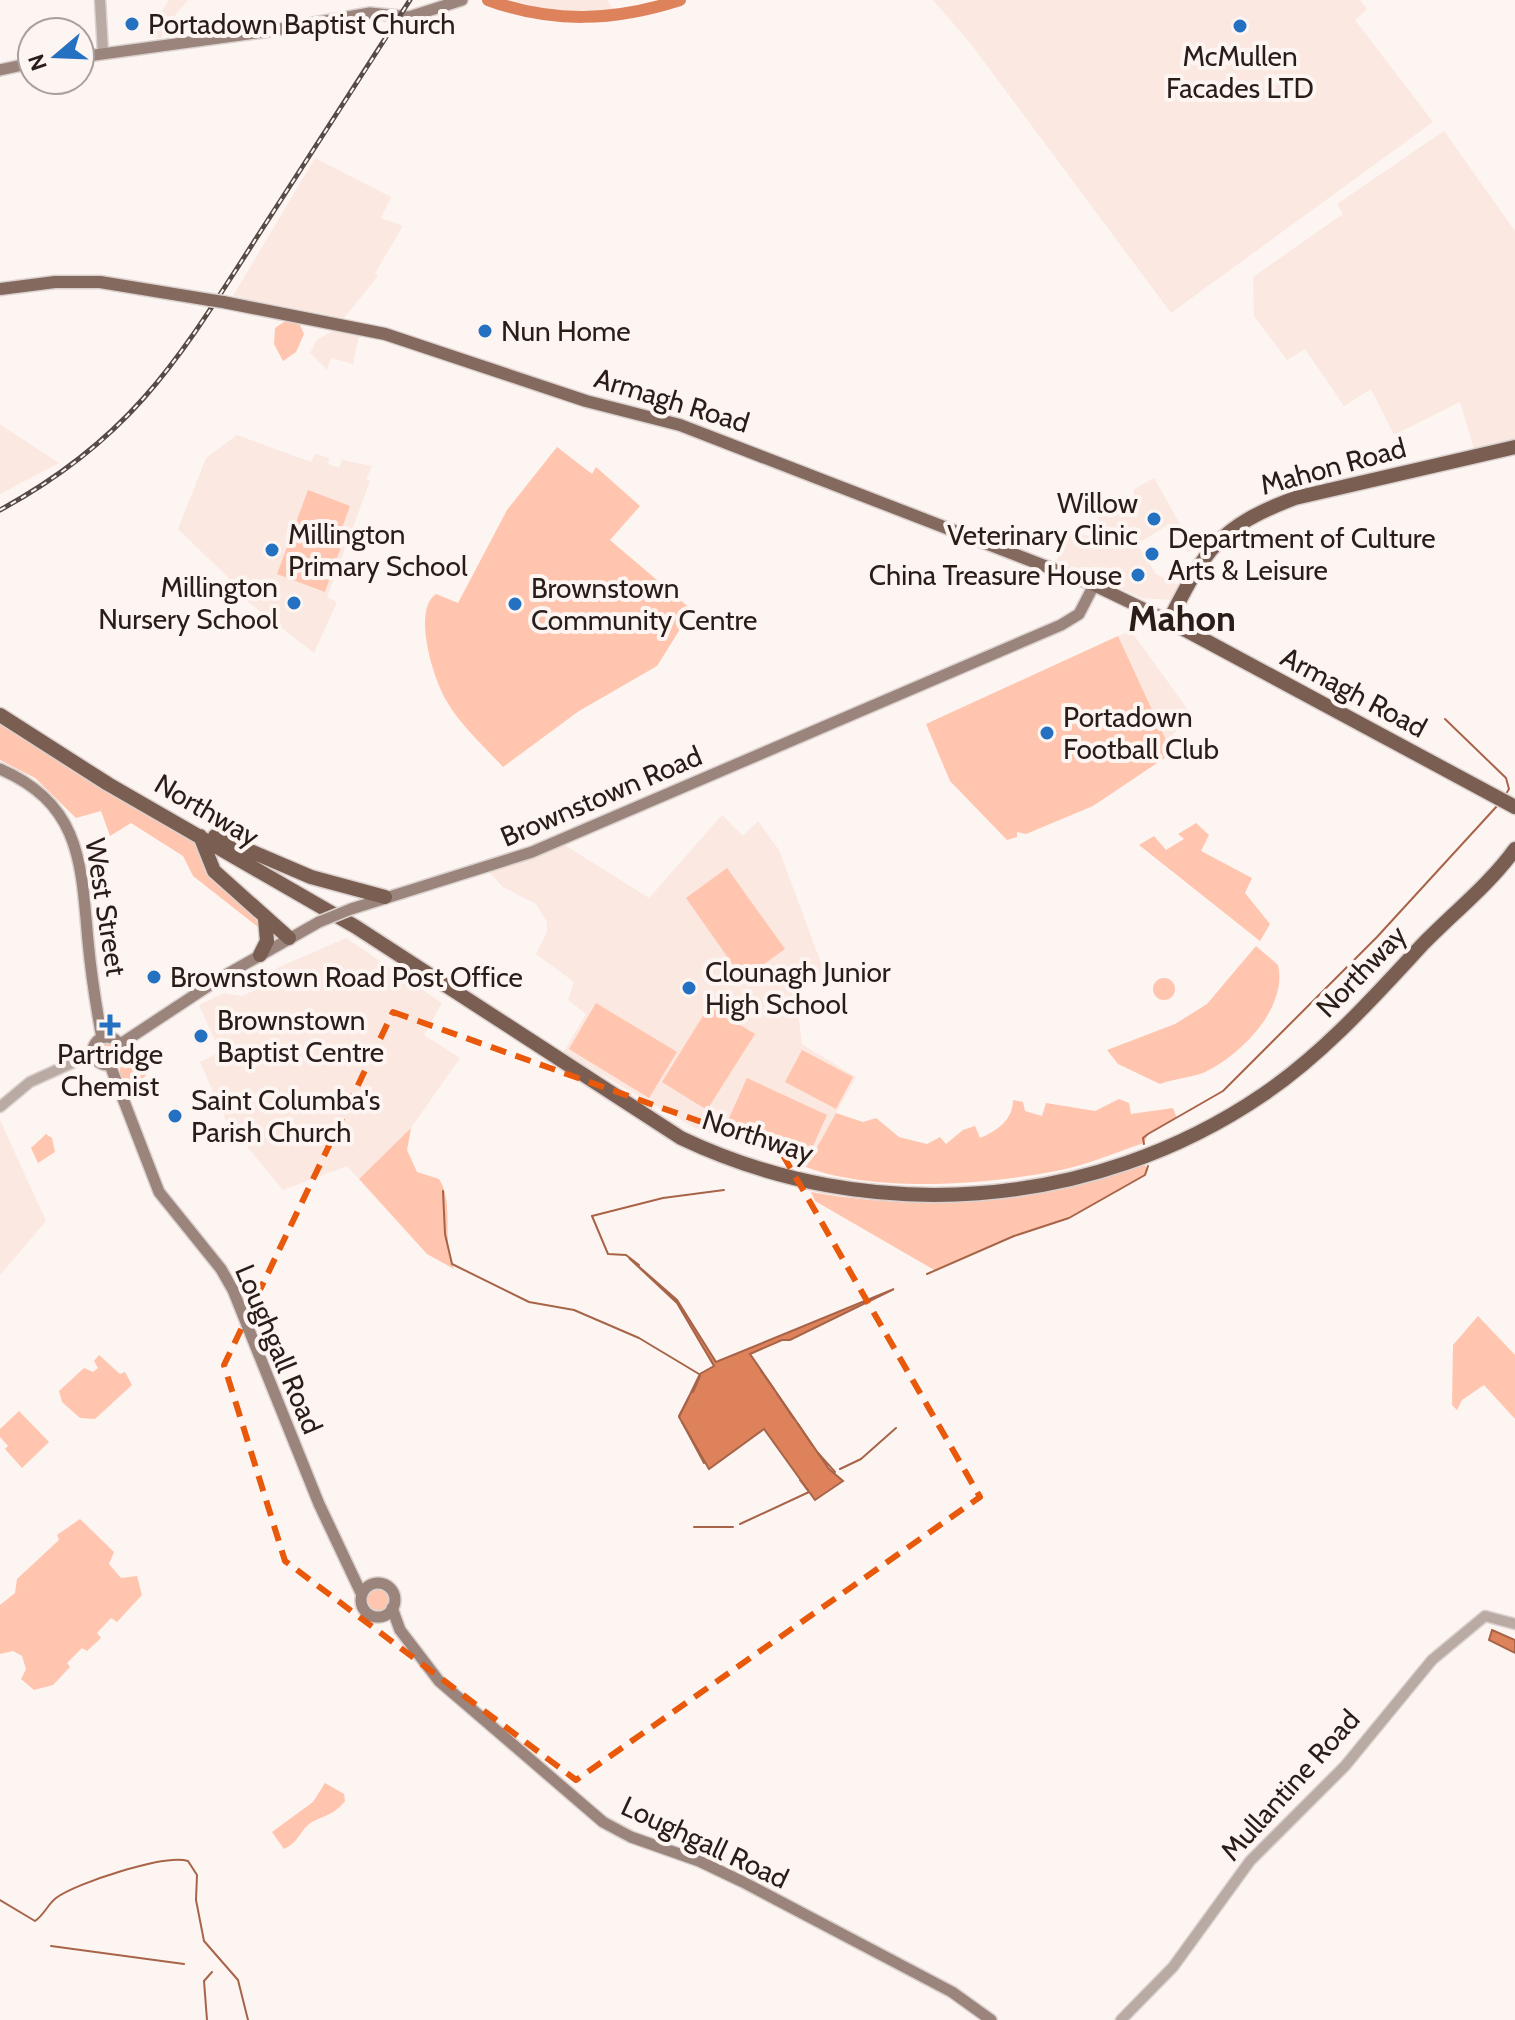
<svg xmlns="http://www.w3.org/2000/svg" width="1515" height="2020" viewBox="0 0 1515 2020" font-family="Cabin,sans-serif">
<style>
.built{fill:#fae8e1}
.green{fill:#ffc5ae}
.water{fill:#de825c;stroke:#a86448;stroke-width:2}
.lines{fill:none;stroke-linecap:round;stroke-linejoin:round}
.stream{stroke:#a86448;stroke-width:2}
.river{stroke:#de825c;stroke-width:12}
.tertiary-casing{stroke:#dbd2cf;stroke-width:13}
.secondary-casing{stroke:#dbd2cf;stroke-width:14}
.primary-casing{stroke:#dbd2cf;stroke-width:15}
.trunk-casing{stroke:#dbd2cf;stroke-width:17}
.tertiary{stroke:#b9aaa3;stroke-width:10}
.secondary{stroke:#9a847b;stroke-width:11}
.primary{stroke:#84695e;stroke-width:12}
.trunk{stroke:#7a5e52;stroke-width:14}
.rail-casing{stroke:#574b46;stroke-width:5}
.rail{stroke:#fdf5f2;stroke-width:2;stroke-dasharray:6;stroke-linecap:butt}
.secondary-bridge-casing{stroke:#dbd2cf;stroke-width:14;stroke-linecap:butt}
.primary-bridge-casing{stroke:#dbd2cf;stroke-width:15;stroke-linecap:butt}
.secondary-bridge{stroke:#9a847b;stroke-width:11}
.primary-bridge{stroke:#84695e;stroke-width:12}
.marked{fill:none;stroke:#e8590c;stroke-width:6;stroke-dasharray:16 10;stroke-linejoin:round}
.poi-dot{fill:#2571c1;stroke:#fdf5f2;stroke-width:3}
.labels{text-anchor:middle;stroke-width:8;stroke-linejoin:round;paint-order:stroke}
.poi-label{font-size:28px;fill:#2a1d18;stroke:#fdf5f2;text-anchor:start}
.street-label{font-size:28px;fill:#2a1d18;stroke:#fdf5f2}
.district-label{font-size:36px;font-weight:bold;fill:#2a1d18;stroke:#fdf5f2}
</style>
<rect width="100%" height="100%" fill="#fdf5f2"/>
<path class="built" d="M169,0H188L165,27L161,38H149V30Z
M512,0H607L613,9L595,14L554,12Z
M933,0H1360L1367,9L1355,20L1433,122L1171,313L971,44Z
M1444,131L1515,231V441L1474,449L1460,402L1394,435L1371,389L1344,406L1305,349L1287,360L1254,316L1253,277L1343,214L1337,204Z
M315,158L391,197L381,218L403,226L375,273L378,276L344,318L233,296Z
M334,330L359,335L353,364L331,358L327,370L310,353L317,340Z
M0,424L4,427L59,463L0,494Z
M237,435L311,462L315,454L329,458L328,464L339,468L342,460L372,466L366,480L370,481L327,597L337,602L314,653L242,597L234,583L178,529L206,458Z
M1154,478L1194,549L1188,553L1171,523L1137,544L1156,574L1180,586L1171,600L1142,598L1057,561L1068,530L1109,542L1097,516L1134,495V489Z
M1131,631L1191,714L1167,741L1118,636Z
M722,815L743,836L758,821L779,850L824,971L796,996L802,1044L856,1077L806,1167L697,1129L563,1053L586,1014L568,1000L574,982L536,954L547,932V922L536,904L503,887L489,872L563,844L649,898Z
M346,938L442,1003L424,1035L460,1058L411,1128L359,1179L347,1166L283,1190L226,1121L200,1062L220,1052L199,1005L224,993L242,996L257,989L277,968Z
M0,1120L46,1221L0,1275Z"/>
<path class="green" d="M287,320L300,325L304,334L296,352L283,361L274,344L275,328Z
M557,447L592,474L596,467L640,506L610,540L692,610L657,666L579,711L503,767C484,746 459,724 446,700C433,678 412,610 436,594L458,603L507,510Z
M308,490L350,506L342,528L347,530L325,592L277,574Z
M1118,636L1172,753L1093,806L1026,834L1017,832V837L1007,840L950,781L926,724Z
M0,721L197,843L204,866L256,918L258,927L193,876L183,856L131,823L110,836L101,811L76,818L35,778L0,760Z
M1196,823L1209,835L1201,851L1252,878L1245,893L1270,924L1260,941L1139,845L1154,836L1166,850L1184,839L1178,834Z
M727,868L785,949L743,979L686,898Z
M1256,946L1278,965C1288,1007 1242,1053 1209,1070C1195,1078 1175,1078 1160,1084L1118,1064L1107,1050L1175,1024L1207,1004Z
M1153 989a11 11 0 1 1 22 0a11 11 0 1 1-22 0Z
M596,1003L677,1052L649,1098L569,1049Z
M709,1006L755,1034L707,1110L662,1082Z
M96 1051a10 10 0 1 1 20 0a10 10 0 1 1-20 0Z
M136,1044L146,1075L138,1084L124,1088C114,1072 123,1055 136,1044Z
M802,1050L853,1077L836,1109L785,1082Z
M747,1078L827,1115L805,1164L725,1127Z
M1119,1099L1129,1103L1131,1114L1173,1108L1177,1118L1148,1134L1144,1143C1114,1153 1087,1165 1056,1171C984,1185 875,1193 806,1167L836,1113L863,1122L876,1118L899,1137L927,1144L940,1137L946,1144L963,1130L975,1126L980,1138C997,1131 1013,1120 1013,1100L1023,1102L1025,1111L1042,1116L1046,1103L1095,1111Z
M411,1128L407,1150L417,1172L439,1179C455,1203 441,1241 454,1269L427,1254L359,1179Z
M46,1134L52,1138L55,1152L38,1163L31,1148Z
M1144,1164L1148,1170L1145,1175L1069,1218L1014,1236L936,1271L815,1201L811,1192C925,1212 1036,1205 1144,1164Z
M1478,1316L1515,1355V1419L1484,1385L1462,1400L1457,1410L1452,1405L1453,1345Z
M99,1355L120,1374L125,1372L132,1385L95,1419L80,1418L62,1402L59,1391L84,1368L93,1372L98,1368L94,1361Z
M19,1411L49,1442L22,1468L5,1449L8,1446L0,1437V1429Z
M80,1519L114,1552L109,1564L121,1578L137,1576L142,1595L117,1622L111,1618L97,1633L101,1638L87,1651L82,1648L67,1663L70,1667L53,1685L34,1690L21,1679L26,1669L22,1656L13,1651L0,1654V1605L15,1593L17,1579L59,1540L57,1535Z
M367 1599a12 12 0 1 1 24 0a12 12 0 1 1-24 0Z
M325,1783L344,1794L345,1801C335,1814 326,1815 312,1822C300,1829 300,1842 284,1849L272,1832L313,1802Z"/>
<path class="water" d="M629,1258L677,1300L716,1362L894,1289L790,1340H782L750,1354L829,1469L843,1481L815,1500L764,1429L709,1469L679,1417L700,1374L714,1366L677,1303Z
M1492,1630L1515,1640V1653L1489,1640Z"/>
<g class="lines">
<path class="stream" d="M1445,719L1506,778L1509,789L1506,794
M1144,1144L1143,1138L1148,1134L1223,1091L1377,937L1497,806
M443,1191L445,1234L452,1264L529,1302L574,1310L639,1338L699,1374
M639,1265L626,1255L608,1254L592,1216L663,1198L724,1190
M927,1274L1014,1236L1069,1218L1145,1175L1148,1166
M761,1371L774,1389
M693,1392L700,1376
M777,1394L794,1419
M679,1416L689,1397
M682,1422L704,1463
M798,1424L812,1445
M818,1453L835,1472
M840,1469L861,1459L896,1428
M740,1524L809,1492L800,1480
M694,1527H733
M0,1900L35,1921C44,1915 48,1904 56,1898C76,1883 165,1854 188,1861L197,1875L196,1900L204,1941L238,1980L248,2020
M51,1946L184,1964
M207,2020L204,1981L212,1972"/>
<path class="river" d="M488,0C553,24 615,21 680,0"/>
<defs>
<path id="tertiary" d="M100,0L103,53
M0,1107L30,1082L92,1054
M1121,2020L1173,1967L1250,1861L1345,1766L1432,1660L1485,1616L1515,1624"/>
<path id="secondary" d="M80,57L263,32L370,13L409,17L462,0
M0,70L32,63
M0,769C81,804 81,863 88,941C91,973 96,1006 102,1038
M351,909L532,852L1061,625L1079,614L1094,585
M93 1051a14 14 0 1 1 28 0a14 14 0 1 1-28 0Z
M119,1045L222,977L319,922
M110,1065L159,1192L221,1269L233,1290L319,1504L362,1595
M361 1600a17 17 0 1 1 34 0a17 17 0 1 1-34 0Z
M392,1608L400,1630L439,1681L603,1822L631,1837L699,1861L743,1882L952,1992L991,2020"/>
<path id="primary" d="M0,289L55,282H100L210,300
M223,302L385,334L586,401L680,425L1094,585L1169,621"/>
<path id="trunk" d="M1515,447L1295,498C1218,527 1205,550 1169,621L1515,807
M0,715L108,784L356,927L681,1138C868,1227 1093,1211 1264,1094C1324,1053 1373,998 1422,945C1453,913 1489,885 1515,849
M200,836L214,871L289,938
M215,836L311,877L385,897
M260,955L267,941L265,919"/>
</defs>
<use href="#tertiary" class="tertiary-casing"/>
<use href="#secondary" class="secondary-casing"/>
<use href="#primary" class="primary-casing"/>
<use href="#trunk" class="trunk-casing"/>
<use href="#tertiary" class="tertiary"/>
<use href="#secondary" class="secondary"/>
<use href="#primary" class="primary"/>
<use href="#trunk" class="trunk"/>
<defs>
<path id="rail" d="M0,510C140,434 185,348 268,220C315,147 363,74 410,0"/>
</defs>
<use href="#rail" class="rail-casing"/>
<use href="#rail" class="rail"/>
<defs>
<path id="secondary-bridge" d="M319,922L351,909"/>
<path id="primary-bridge" d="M210,300L223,302"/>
</defs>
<use href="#secondary-bridge" class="secondary-bridge-casing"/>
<use href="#primary-bridge" class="primary-bridge-casing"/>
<use href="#secondary-bridge" class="secondary-bridge"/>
<use href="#primary-bridge" class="primary-bridge"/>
</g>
<path class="marked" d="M393,1012L780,1150L980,1497L576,1780L285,1561L224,1365Z"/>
<g class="poi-dot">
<circle cx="132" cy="24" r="8"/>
<circle cx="1240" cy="26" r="8"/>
<circle cx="485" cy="331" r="8"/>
<circle cx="1154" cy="519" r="8"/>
<circle cx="272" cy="550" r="8"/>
<circle cx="1152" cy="554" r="8"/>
<circle cx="1138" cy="575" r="8"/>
<circle cx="294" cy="603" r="8"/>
<circle cx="515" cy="604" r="8"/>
<circle cx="1047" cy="733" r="8"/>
<circle cx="154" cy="977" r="8"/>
<circle cx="689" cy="988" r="8"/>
<path d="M106 1013h8v8h8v8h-8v8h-8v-8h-8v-8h8z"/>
<circle cx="201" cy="1036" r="8"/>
<circle cx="175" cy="1116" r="8"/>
</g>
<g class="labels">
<g class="poi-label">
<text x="148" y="34">Portadown Baptist Church</text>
<text x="1240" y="66" text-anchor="middle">McMullen<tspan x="1240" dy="32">Facades LTD</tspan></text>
<text x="501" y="341">Nun Home</text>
<text x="1138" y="513" text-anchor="end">Willow<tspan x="1138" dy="32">Veterinary Clinic</tspan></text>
<text x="288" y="544">Millington<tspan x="288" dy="32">Primary School</tspan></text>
<text x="1168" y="548">Department of Culture<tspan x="1168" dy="32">Arts &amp; Leisure</tspan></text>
<text x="1122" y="585" text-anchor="end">China Treasure House</text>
<text x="278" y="597" text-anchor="end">Millington<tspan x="278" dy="32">Nursery School</tspan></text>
<text x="531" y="598">Brownstown<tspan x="531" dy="32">Community Centre</tspan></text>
<text x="1063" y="727">Portadown<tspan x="1063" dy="32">Football Club</tspan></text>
<text x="705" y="982">Clounagh Junior<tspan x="705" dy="32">High School</tspan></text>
<text x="170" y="987">Brownstown Road Post Office</text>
<text x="217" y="1030">Brownstown<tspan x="217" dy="32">Baptist Centre</tspan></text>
<text x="110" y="1064" text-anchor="middle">Partridge<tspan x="110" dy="32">Chemist</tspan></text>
<text x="191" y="1110">Saint Columba's<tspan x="191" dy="32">Parish Church</tspan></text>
</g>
<g class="street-label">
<text transform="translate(672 400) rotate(17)" y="10">Armagh Road</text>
<text transform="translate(1333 466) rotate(-15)" y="10">Mahon Road</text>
<text transform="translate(1354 692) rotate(28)" y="10">Armagh Road</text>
<text transform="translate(601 796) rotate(-23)" y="10">Brownstown Road</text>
<text transform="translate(207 810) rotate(30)" y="10">Northway</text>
<text transform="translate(106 907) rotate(81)" y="10">West Street</text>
<text transform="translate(1361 971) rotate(-46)" y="10">Northway</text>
<text transform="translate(758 1136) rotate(18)" y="10">Northway</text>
<text transform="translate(279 1349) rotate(67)" y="10">Loughgall Road</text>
<text transform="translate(1290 1785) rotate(-48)" y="10">Mullantine Road</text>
<text transform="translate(705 1842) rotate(25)" y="10">Loughgall Road</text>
</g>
<g class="district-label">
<text x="1182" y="631">Mahon</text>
</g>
</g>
<g transform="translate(56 56) rotate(251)"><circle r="38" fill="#fdf5f2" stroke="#a99f9b" stroke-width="2"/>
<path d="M0-6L14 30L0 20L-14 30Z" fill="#2571c1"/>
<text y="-12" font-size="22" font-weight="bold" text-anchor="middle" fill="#2a1d18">N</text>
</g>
</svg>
